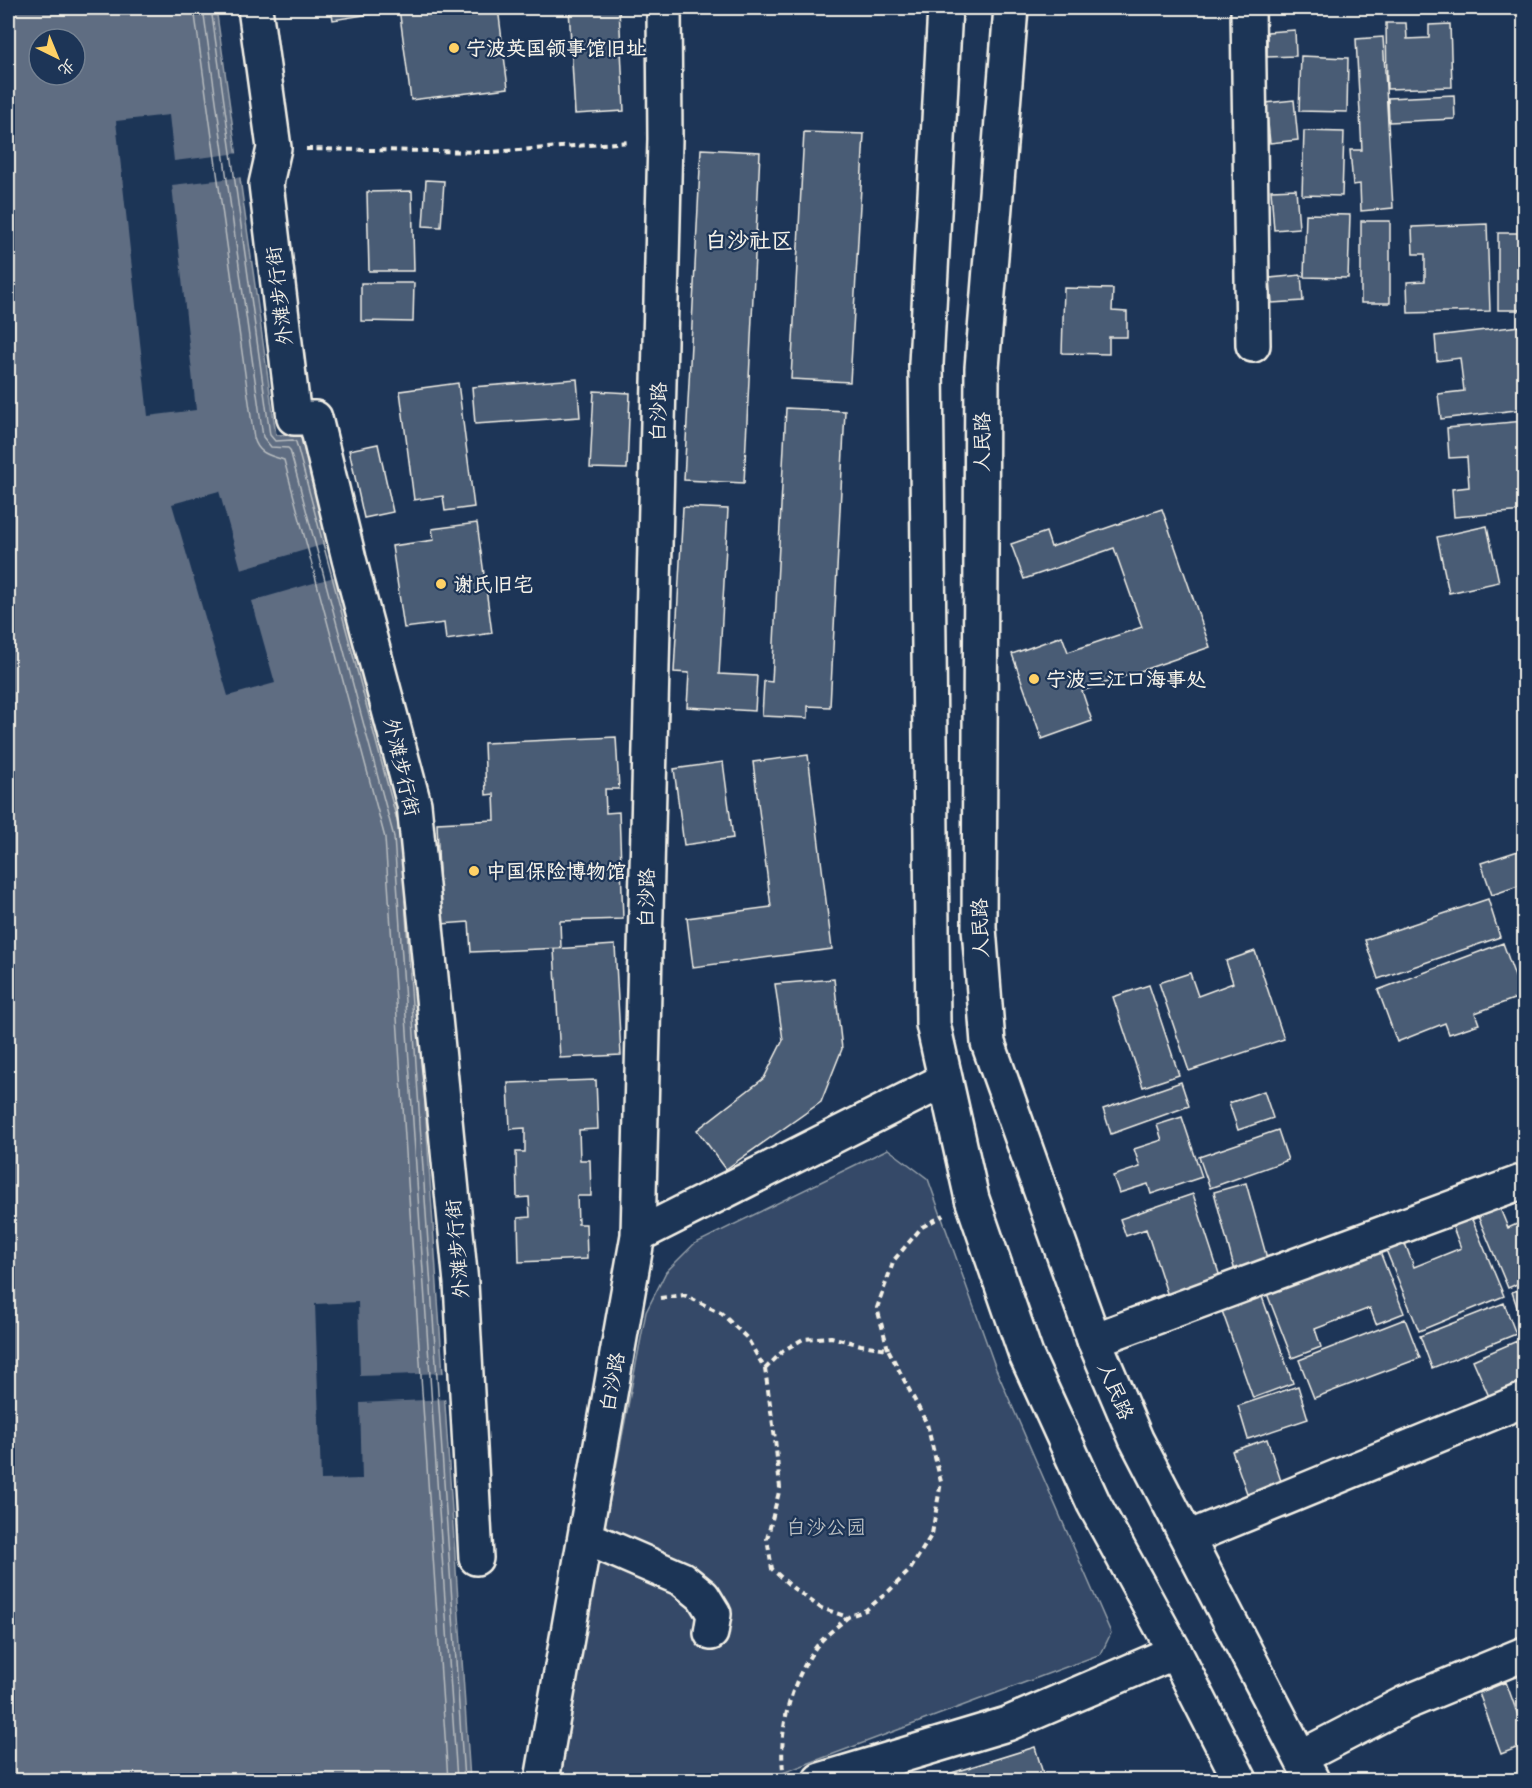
<svg xmlns="http://www.w3.org/2000/svg" width="1532" height="1788" viewBox="0 0 1532 1788" font-family="Dekko,'LXGW WenKai TC',sans-serif">
<style>
.green{fill:#354a67;stroke:#949ea8;stroke-width:1.5}
.water{fill:#5e6d82;stroke:#9aa2ab;stroke-width:1.5;fill-rule:evenodd}
.pier{fill:#1d3557}
.lines{fill:none;stroke-linecap:round;stroke-linejoin:round}
.shore{stroke:#b8bcbf;stroke-width:1.5}
.building{fill:#485b74;stroke:#f4f1e8;stroke-width:1.5}
.minor-casing{stroke:#f4f1e8;stroke-width:38}
.major-casing{stroke:#f4f1e8;stroke-width:38}
.path{stroke:#f4f1e8;stroke-width:4;stroke-dasharray:6 4.5;stroke-linecap:butt}
.minor{stroke:#1d3557;stroke-width:33}
.major{stroke:#1d3557;stroke-width:33}
.poi-dot{fill:#ffd166;stroke:#1d3557;stroke-width:2}
.labels{text-anchor:middle;stroke-width:4.5;stroke-linejoin:round;paint-order:stroke}
.poi-label{font-size:20px;font-weight:bold;fill:#f4f1e8;stroke:#1d3557;text-anchor:start}
.street-label{font-size:20px;fill:#f4f1e8;stroke:#1d3557}
.park-label{font-size:20px;fill:#bbbfc1;stroke:#1d3557}
.quarter-label{font-size:22px;font-weight:bold;fill:#f4f1e8;stroke:#1d3557}
</style>
<rect width="100%" height="100%" fill="#1d3557"/>
<filter id="ink" filterUnits="userSpaceOnUse"><feTurbulence type="fractalNoise" baseFrequency=".0167" numOctaves="2"/><feDisplacementMap in="SourceGraphic" scale="12" xChannelSelector="R" yChannelSelector="G"/><feConvolveMatrix kernelMatrix="1 2 1 2 8 2 1 2 1" color-interpolation-filters="sRGB"/></filter>
<g filter="url(#ink)">
<path class="green" d="M888,1149L928,1179L996,1369L1111,1633L1101,1654L764,1780H556L646,1312L666,1272L694,1244Z"/>
<path class="water" d="M8,8H216L276,435L300,434L407,835L470,1780H8ZM39,39H75V75H39Z"/>
<path class="pier" d="M169,115L174,161L240,153L243,177L172,185L196,410L148,416L116,121Z
M219,491L241,569L332,542L341,575L252,601L275,683L228,696L172,504Z
M358,1302L360,1376L446,1373L448,1399L360,1403L362,1479L321,1480L315,1304Z"/>
<g class="lines">
<path class="shore" d="M194,8L254,438C259,455 270,455 284,460L385,838L448,1780
M203,8L263,437L271,447L288,448L290,450L394,837L457,1780
M211,8L270,435L275,441L293,440L296,442L398,824
M405,900L464,1780"/>
</g>
<path class="building" d="M331,8H370L371,14L333,20Z
M399,8H498L508,88L411,100Z
M569,8H619L624,111L575,114Z
M1386,23H1406L1407,39L1429,38V25L1450,24L1452,87L1387,89Z
M1295,30L1296,56L1267,57V32Z
M1383,37L1393,208L1361,211L1360,184L1353,185L1350,150H1362L1356,39Z
M1301,56L1348,58L1347,112L1299,111Z
M1454,95L1455,119L1389,122L1388,98Z
M1294,100L1298,140L1270,143L1266,103Z
M1304,131L1344,132L1342,196L1302,195Z
M804,132L864,134L850,382L791,379Z
M701,149L760,152L744,483L684,480Z
M426,180L444,181L441,227L423,226Z
M1296,189L1299,228L1274,230L1271,190Z
M412,191L414,271H369L367,192Z
M1306,214L1350,215L1348,278L1304,277Z
M1361,221H1390V303H1361Z
M1487,224L1490,311L1408,313L1407,282L1425,281V254H1413L1412,227Z
M1498,233H1524V310H1498Z
M1301,275L1303,301L1272,303L1270,278Z
M361,283H414L413,322L361,321Z
M1064,288L1113,289L1112,311L1127,312V337H1109V354L1062,353Z
M1520,326L1524,365V409L1441,419L1438,394L1464,391L1460,358L1437,361L1435,336Z
M577,379L580,417L475,424L472,387Z
M458,383L474,507L445,511L443,496L414,500L400,391Z
M594,391L630,393L627,469L590,468Z
M786,408L845,411L830,707L808,706V718L762,716L764,681L772,682Z
M1524,421V511L1454,517L1452,489L1469,487L1467,457L1449,458L1447,428Z
M378,444L393,512L364,518L349,450Z
M683,507L728,509L719,674L757,676L755,711L687,707L689,673L674,672Z
M1162,509L1210,647L1082,691L1092,721L1042,739L1012,654L1062,636L1068,652L1142,627L1114,548L1024,579L1011,544L1046,532L1051,547Z
M477,523L492,633L446,640L444,623L404,628L392,546L434,540L432,529Z
M1487,526L1499,582L1449,593L1437,537Z
M616,737L619,789H605L606,813L619,812L623,919L560,921L561,948L471,952L469,922L441,924L437,823L495,820L494,794L486,795L484,743Z
M808,755L832,949L693,967L687,918L771,907L753,762Z
M723,762L733,838L684,845L674,769Z
M1524,849V884L1492,895L1481,863Z
M1488,899L1500,937L1378,979L1365,940Z
M1503,943L1522,996L1475,1013L1479,1024L1449,1034L1445,1023L1397,1042L1378,990Z
M615,945L621,1055L560,1058L554,949Z
M1255,951L1284,1039L1189,1071L1159,983L1190,973L1198,996L1233,983L1226,961Z
M834,979L842,1049L821,1102L726,1169L697,1130L764,1078L783,1040L775,984Z
M1149,985L1179,1075L1143,1087L1113,997Z
M596,1080L598,1129L579,1130L580,1160H590L591,1196H577L578,1224H586L587,1259L519,1262L518,1218L530,1217L529,1197L517,1198L516,1152H525V1128L510,1129L508,1083Z
M1181,1082L1189,1106L1111,1134L1103,1109Z
M1264,1091L1273,1118L1238,1130L1229,1103Z
M1182,1117L1202,1177L1151,1194L1148,1184L1119,1193L1113,1176L1140,1167L1134,1149L1162,1140L1157,1125Z
M1278,1130L1288,1160L1210,1188L1199,1157Z
M1246,1183L1270,1269L1237,1279L1214,1192Z
M1193,1194L1224,1289L1154,1312L1150,1299L1167,1293L1146,1229L1126,1236L1120,1219Z
M1497,1201L1508,1228L1524,1221V1281L1508,1288L1475,1209Z
M1469,1212L1504,1296L1419,1331L1384,1245L1403,1238L1414,1267L1461,1248L1450,1220Z
M1378,1247L1404,1313L1376,1324L1370,1308L1315,1329L1321,1347L1292,1358L1266,1291Z
M1524,1288V1328L1512,1292Z
M1261,1294L1293,1383L1253,1398L1221,1308Z
M1504,1303L1516,1334L1432,1368L1420,1336Z
M1405,1319L1420,1358L1314,1398L1299,1360Z
M1517,1341L1524,1359V1395L1494,1408L1473,1360Z
M1298,1386L1308,1419L1248,1439L1238,1406Z
M1267,1439L1282,1484L1248,1496L1232,1451Z
M1506,1682L1524,1732V1745L1501,1754L1479,1693Z
M1035,1747L1045,1780H929Z"/>
<g class="lines">
<defs>
<path id="minor" d="M255,8L274,148L266,184L294,418H315L349,559L414,804L461,1283L476,1558
M1248,8L1253,345
M638,1235L945,1080
M1094,1340L1524,1181
M585,1537L682,1579L703,1596L714,1614L711,1633
M1188,1538L1524,1400
M1301,1757L1405,1703L1524,1654
M542,1780L638,1235L665,139L664,8
M820,1780L1007,1724L1175,1652"/>
<path id="major" d="M945,8L926,364L933,1024L972,1199L1026,1355L1094,1504L1175,1652L1240,1780
M1011,8L982,368L979,928L988,1043L1094,1340L1136,1439L1312,1780"/>
</defs>
<use href="#minor" class="minor-casing"/>
<use href="#major" class="major-casing"/>
<path class="path" d="M306,149L491,152L631,142
M660,1298L684,1295L721,1313L747,1338L765,1369L775,1439L780,1488L767,1539L772,1569L793,1588L821,1608L848,1617C836,1628 820,1639 812,1653C787,1691 778,1736 784,1780
M888,1349L877,1308L894,1260L922,1227L944,1215
M765,1369L784,1350L803,1339L831,1337L861,1345L888,1349L927,1424L941,1482L932,1534L910,1570L889,1591L866,1610L848,1617"/>
<use href="#minor" class="minor"/>
<use href="#major" class="major"/>
</g>
</g>
<g class="poi-dot">
<circle cx="454" cy="48" r="6"/>
<circle cx="441" cy="584" r="6"/>
<circle cx="1034" cy="679" r="6"/>
<circle cx="474" cy="871" r="6"/>
</g>
<g class="labels">
<g class="poi-label">
<text x="466" y="55">宁波英国领事馆旧址</text>
<text x="453" y="591">谢氏旧宅</text>
<text x="1046" y="686">宁波三江口海事处</text>
<text x="486" y="878">中国保险博物馆</text>
</g>
<g class="street-label">
<text transform="translate(279 296) rotate(-97)" y="7">外滩步行街</text>
<text transform="translate(658 412) rotate(-89)" y="7">白沙路</text>
<text transform="translate(982 442) rotate(-90)" y="7">人民路</text>
<text transform="translate(402 767) rotate(77)" y="7">外滩步行街</text>
<text transform="translate(646 898) rotate(-89)" y="7">白沙路</text>
<text transform="translate(980 928) rotate(-92)" y="7">人民路</text>
<text transform="translate(457 1249) rotate(-95)" y="7">外滩步行街</text>
<text transform="translate(612 1382) rotate(-80)" y="7">白沙路</text>
<text transform="translate(1116 1391) rotate(67)" y="7">人民路</text>
</g>
<g class="park-label">
<text x="826" y="1534">白沙公园</text>
</g>
<g class="quarter-label">
<text x="749" y="248">白沙社区</text>
</g>
</g>
<rect width="1532" height="1788" fill="none" stroke="#1d3557" stroke-width="30"/>
<rect x="15" y="15" width="1502" height="1758" fill="none" stroke="#f4f1e8" stroke-width="2" filter="url(#ink)"/>
<g transform="translate(57 57) rotate(137)"><circle r="28" fill="#1d3557" stroke="#738091" stroke-width="1.5"/>
<path d="M0-4.5L10 22L0 15L-10 22Z" fill="#ffd166"/>
<text y="-9" font-size="16" font-weight="bold" text-anchor="middle" fill="#f4f1e8">北</text>
</g>
</svg>
